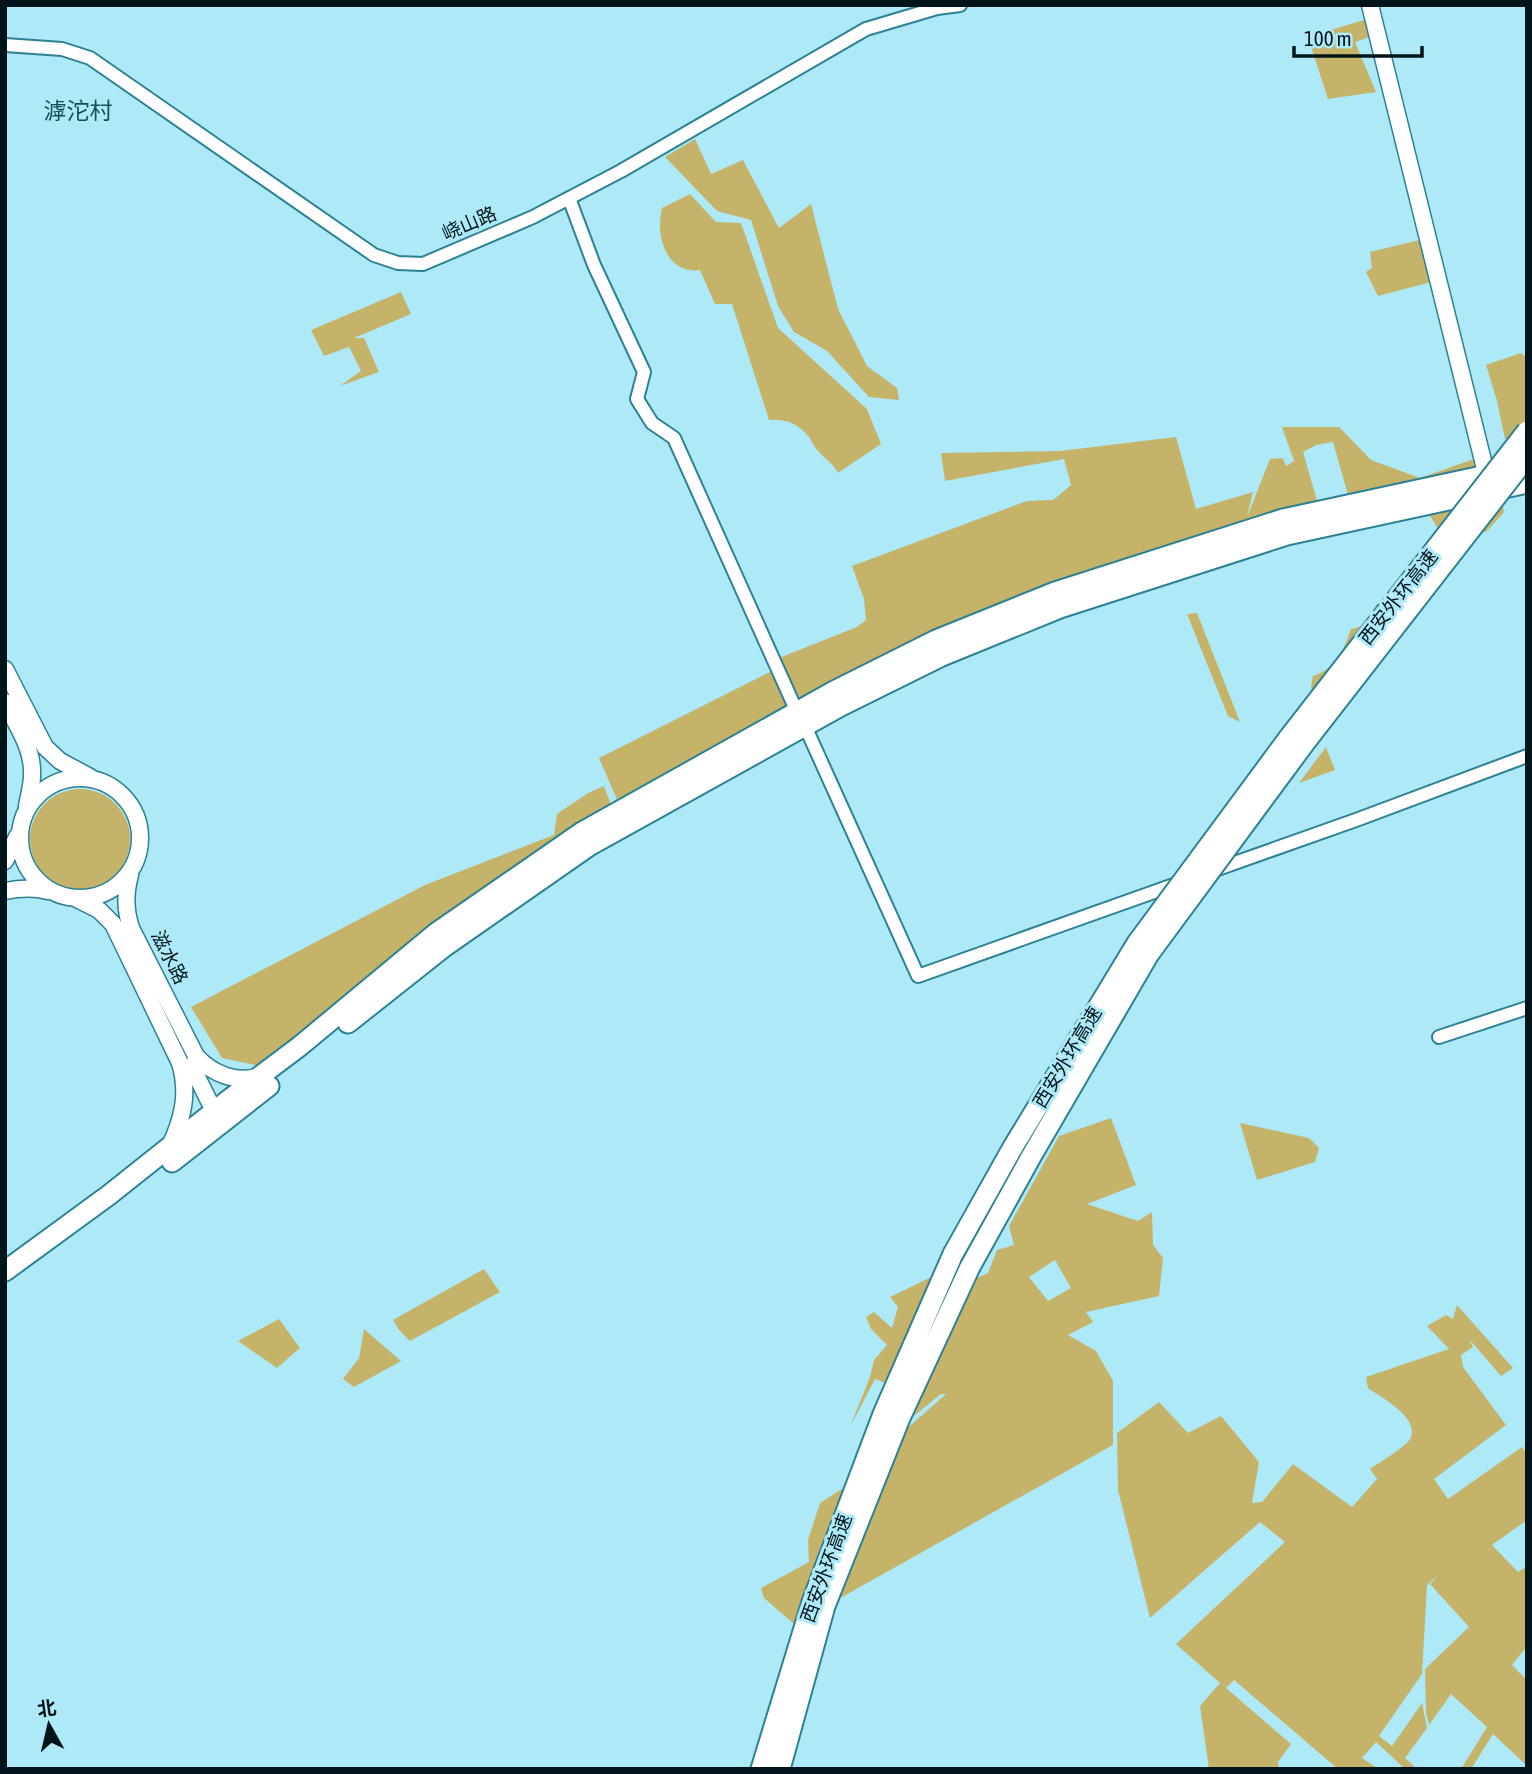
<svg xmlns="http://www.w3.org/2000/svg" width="1532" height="1774" viewBox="0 0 1532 1774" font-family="'Asap Condensed','Noto Sans SC',sans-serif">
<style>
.green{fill:#c5b36a;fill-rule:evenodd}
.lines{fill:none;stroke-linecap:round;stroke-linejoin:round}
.minor-casing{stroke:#2c8194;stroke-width:16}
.major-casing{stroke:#2c8194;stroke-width:19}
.highway-casing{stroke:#2c8194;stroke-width:23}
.minor{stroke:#fff;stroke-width:12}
.major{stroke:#fff;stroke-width:16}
.highway{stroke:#fff;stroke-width:19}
.highway-bridge-casing{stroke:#2c8194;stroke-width:23;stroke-linecap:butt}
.highway-bridge{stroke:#fff;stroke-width:19}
.labels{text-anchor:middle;stroke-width:6;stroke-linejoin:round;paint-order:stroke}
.street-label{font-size:19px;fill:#001419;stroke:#aee9f8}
.quarter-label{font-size:23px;fill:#104e5b;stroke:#aee9f8}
</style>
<rect width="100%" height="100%" fill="#aee9f8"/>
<path class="green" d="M1367,19L1372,36L1355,42L1376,92L1328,99L1308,37Z
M695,139L711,174L743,160L779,228L811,204L838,309L867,366L897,388L899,400L869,397L827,351L794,332L778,306L751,220L717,211L665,157Z
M690,194L716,222L741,223L778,328L867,409L881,444L838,473C832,462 826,460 819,452C815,448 812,442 809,437C798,423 785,419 769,420L732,304H715L700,270C673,274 660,249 660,225C660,220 661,213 662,208Z
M1428,238L1437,244L1453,304L1440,308L1436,306L1431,282L1378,296L1366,272L1372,268L1370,252Z
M401,292L411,314L354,338H364L379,372L340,386L361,371L349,347L324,356L311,330Z
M1521,353L1527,358V438L1505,439L1497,401L1486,365Z
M1282,427H1339L1371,460L1420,478L1491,453L1472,476L1350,502L1333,442L1316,445L1303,452L1320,511L804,706L779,658L857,627L866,620L864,599L852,566L1027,501L1053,500L1071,485L1064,459L945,481L941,453L1060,451L1176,437L1196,509L1253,492L1247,517L1270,459L1283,458L1286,466L1294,461Z
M1502,500L1504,512L1487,531L1448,545L1429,514Z
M1383,600L1386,602L1315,696L1311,687L1313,676C1338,667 1342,653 1351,629L1363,626L1377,604Z
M1197,613L1240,722L1228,716L1187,614Z
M778,668L797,711L621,809L599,758Z
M1326,747L1335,770L1299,783Z
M604,786L614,813L264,1067L222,1058L191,1007L425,885L554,835L557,814L588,793Z
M30 839a50 50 0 1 1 100 0a50 50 0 1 1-100 0Z
M1111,1118L1136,1185L1087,1204L1138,1221L1152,1212L1153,1245L1163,1258L1159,1296L1086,1312L1093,1322L1068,1335L1096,1351L1113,1381V1445L794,1624L764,1598L761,1588L809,1562L808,1540L820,1503L842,1489L871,1500L894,1440L946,1394H941L899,1428L911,1393L875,1379L850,1427L870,1377L874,1360L887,1345L871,1329L866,1317L874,1312L892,1328L898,1307L890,1297L954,1266L979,1277L988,1273L997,1250L1014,1245L1009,1226L1059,1136ZM1055,1260L1071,1288L1048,1301L1029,1277Z
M1240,1123L1309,1138L1319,1148L1315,1162L1257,1180Z
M484,1269L500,1292L410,1341L399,1330L393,1320Z
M1457,1305L1513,1368L1501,1376L1469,1339L1473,1347L1461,1355L1463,1367L1506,1425L1434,1479L1448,1499L1522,1447L1527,1454V1520L1492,1545L1518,1572L1527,1566V1646L1512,1665L1527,1680V1766L1493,1734L1471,1769H1461L1487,1727L1451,1694L1429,1725L1426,1713L1425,1669L1469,1627L1430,1584L1438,1575L1427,1585L1422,1674L1379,1736L1392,1746L1422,1703L1427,1728L1405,1758L1417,1769H1405L1376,1742L1362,1758L1379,1769H1338L1234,1680L1226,1688L1291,1744L1278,1762L1279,1769H1209L1200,1706L1220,1683L1176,1644L1285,1542L1260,1522L1150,1618L1118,1490L1117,1433L1159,1402L1188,1433L1221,1416L1259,1462L1252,1503L1262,1502L1293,1464L1352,1507L1377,1479L1370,1469C1378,1463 1406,1447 1410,1439C1421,1418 1382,1398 1368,1388L1366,1377L1449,1349L1427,1326L1446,1315L1453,1319Z
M279,1319L300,1348L277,1368L238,1341Z
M364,1329L401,1361L354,1387L343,1379L359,1358Z"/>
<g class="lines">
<defs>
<path id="minor" d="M5,45L62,49L90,58L374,255L398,263L423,264L533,217L621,171L866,29L937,8L960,5
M569,198L594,265L644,372L637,399L652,423L674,438L797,712L805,726L918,976L1182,882
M1212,871L1356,820L1527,756
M1439,1037L1527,1008"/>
<path id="major" d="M1370,5L1489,485
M5,669L45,747L60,761L90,777
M5,702C16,724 32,747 32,771C33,783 29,794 27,806
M20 838a60 60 0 1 1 120 0a60 60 0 1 1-120 0Z
M5,861L18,835
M130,875C125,894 125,909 131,928L196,1056C212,1074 239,1085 262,1075
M5,891C20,888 33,887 48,891
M77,899L99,910L113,924L180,1063C189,1093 183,1118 170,1146
M196,1056L194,1071L219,1121"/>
<path id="highway" d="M348,1023L444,947L589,846L841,706L942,656L1060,608L1287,535L1527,483
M172,1162L269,1086
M5,1271L109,1195L231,1098L300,1046L436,933L582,832L834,691L936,640L1055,592L1283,519L1505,471
M761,1769L812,1602L883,1414L953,1254
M780,1769L825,1606L900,1418L970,1267"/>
</defs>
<use href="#minor" class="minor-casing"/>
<use href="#major" class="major-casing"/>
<use href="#highway" class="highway-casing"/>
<use href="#minor" class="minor"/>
<use href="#major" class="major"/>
<use href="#highway" class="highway"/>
<defs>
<path id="highway-bridge" d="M953,1254L1013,1147L1137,943L1290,736L1527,431
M970,1267L1032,1155L1149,954L1304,744L1527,457"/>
</defs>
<use href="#highway-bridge" class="highway-bridge-casing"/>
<use href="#highway-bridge" class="highway-bridge"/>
</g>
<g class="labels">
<g class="street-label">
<text transform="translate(469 223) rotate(-23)" y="7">峣山路</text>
<text transform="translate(1398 597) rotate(-52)" y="7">西安外环高速</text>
<text transform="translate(170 957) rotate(63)" y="7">滋水路</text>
<text transform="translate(1067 1057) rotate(-59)" y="7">西安外环高速</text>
<text transform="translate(826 1568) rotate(-70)" y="7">西安外环高速</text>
</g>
<g class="quarter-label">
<text x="78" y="119">滹沱村</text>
</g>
</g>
<rect width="1532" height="1774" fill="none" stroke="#001419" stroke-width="14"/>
<g transform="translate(49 1725) rotate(352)" stroke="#aee9f8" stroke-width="5" paint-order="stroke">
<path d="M0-5L12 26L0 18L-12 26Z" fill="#001419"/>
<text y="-10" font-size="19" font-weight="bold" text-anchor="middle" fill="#001419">北</text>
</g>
<path d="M1294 46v10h128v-10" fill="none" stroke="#001419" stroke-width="3.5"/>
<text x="1304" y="46" font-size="21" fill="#001419" stroke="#aee9f8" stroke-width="5" paint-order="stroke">100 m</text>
</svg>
